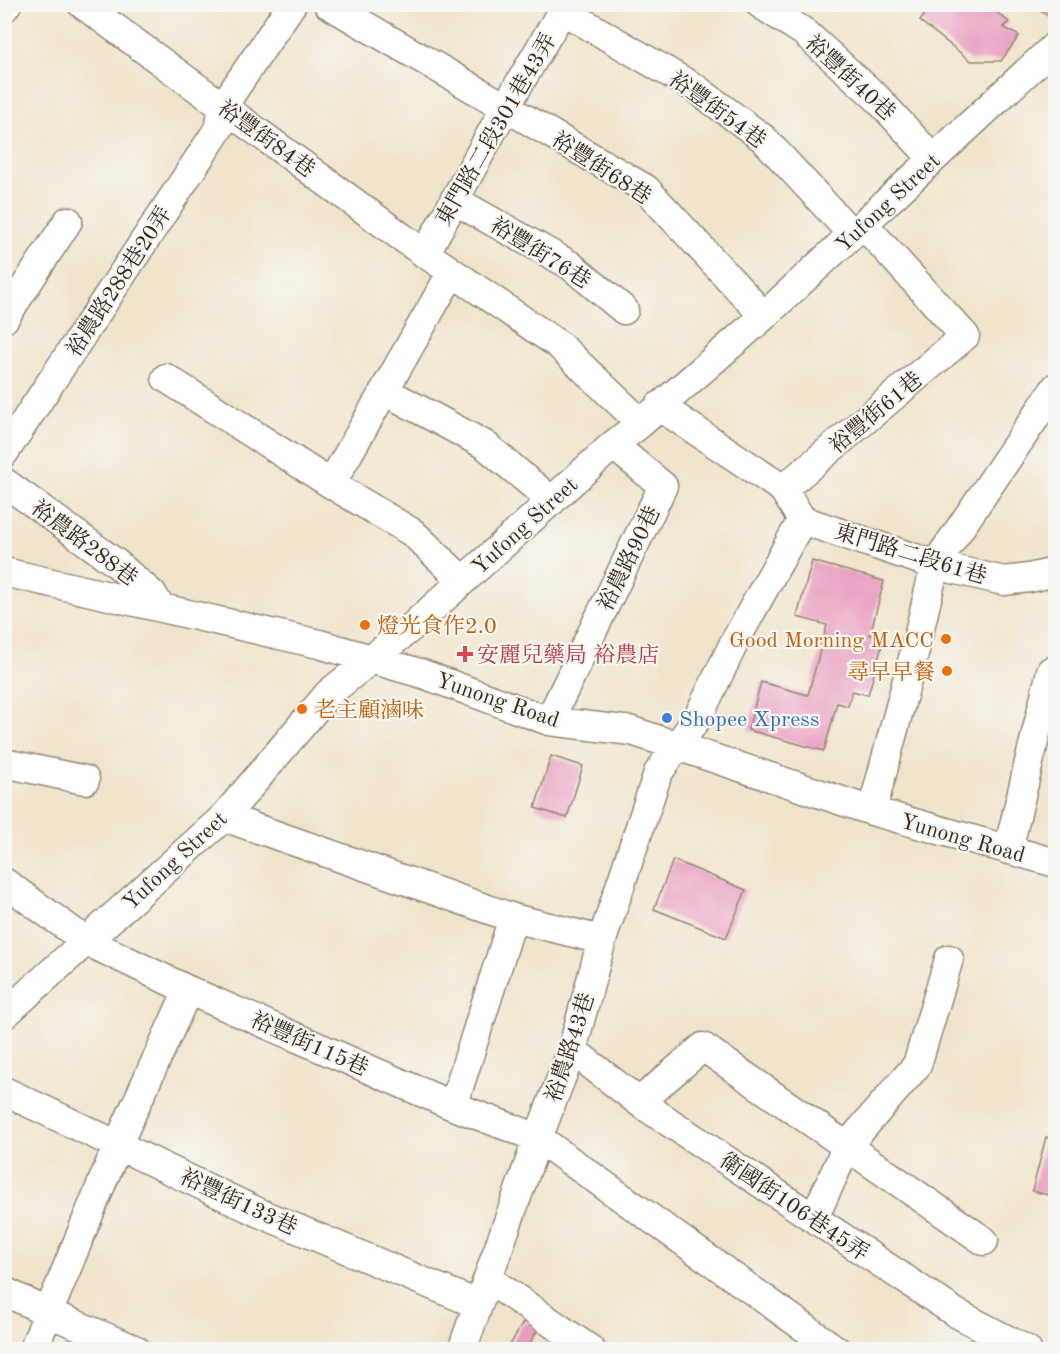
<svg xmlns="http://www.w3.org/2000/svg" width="1060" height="1354" viewBox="0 0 1060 1354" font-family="'Old Standard TT','Noto Serif TC',serif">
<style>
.building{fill:#e99cc0}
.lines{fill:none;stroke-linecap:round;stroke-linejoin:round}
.minor-casing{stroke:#968775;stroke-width:31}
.minor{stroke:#fff;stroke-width:28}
.food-dot{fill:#e8710a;stroke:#f6f6f2;stroke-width:2}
.health-dot{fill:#e0444e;stroke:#f6f6f2;stroke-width:2}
.shop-dot{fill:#3f7fe0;stroke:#f6f6f2;stroke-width:2}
.labels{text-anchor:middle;stroke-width:4.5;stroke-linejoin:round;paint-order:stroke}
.street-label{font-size:22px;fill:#3b2a1e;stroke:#f6f6f2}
.food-label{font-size:22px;fill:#c56008;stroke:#f6f6f2;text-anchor:start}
.health-label{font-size:22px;fill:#be3a42;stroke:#f6f6f2;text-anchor:start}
.shop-label{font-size:22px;fill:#366cbe;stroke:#f6f6f2;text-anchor:start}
</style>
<rect width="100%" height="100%" fill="#f6f6f2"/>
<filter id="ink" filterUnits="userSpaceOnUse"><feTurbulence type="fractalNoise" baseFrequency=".0167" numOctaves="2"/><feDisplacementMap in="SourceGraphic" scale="12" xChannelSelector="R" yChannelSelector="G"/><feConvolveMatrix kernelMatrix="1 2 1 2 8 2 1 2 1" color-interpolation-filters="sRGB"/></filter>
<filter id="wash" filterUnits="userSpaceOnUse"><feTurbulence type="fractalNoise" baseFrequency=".008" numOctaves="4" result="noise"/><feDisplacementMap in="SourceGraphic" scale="24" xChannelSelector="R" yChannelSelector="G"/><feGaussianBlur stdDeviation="1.35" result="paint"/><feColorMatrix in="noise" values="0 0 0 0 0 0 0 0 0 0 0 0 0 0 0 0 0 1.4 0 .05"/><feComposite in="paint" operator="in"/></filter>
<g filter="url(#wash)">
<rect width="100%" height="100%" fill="#f1e4cc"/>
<g id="blocks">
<path class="building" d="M932,4H986L1009,22L1003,27L1019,36L1001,61H971L920,21Z
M1033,4H1056V22Z
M812,561L884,581L870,635L884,639L868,695L852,691L848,706L837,703L824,751L748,730L761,682L808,695L827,625L797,617Z
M551,756L583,766L567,818L535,808Z
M673,860L746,890L726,938L654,909Z
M1046,1137L1056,1140V1197L1032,1191Z
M524,1321L538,1329L526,1350H507Z"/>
</g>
</g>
<g filter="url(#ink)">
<use href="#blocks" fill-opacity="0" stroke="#968775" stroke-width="1.5"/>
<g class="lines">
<defs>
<path id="minor" d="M82,4L414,246L559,345L641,423
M328,4L646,189L764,316
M760,4L804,32L876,97L933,159
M4,8L7,4
M562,10L695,88L764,139L852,234
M454,200L570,265L624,310
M425,254L505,108L566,4
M4,319L68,221
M166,378L331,484L413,533L462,580
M385,391L485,445L552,501
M659,406L783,489L802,520L935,565L1004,581L1029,578L1056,572
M4,453L219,128L223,106L292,4
M4,482L116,563L153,595L161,608
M331,484L452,272
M783,489L965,336L863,224
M4,572L319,644L423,674L549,721L632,731L872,811L1056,863
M549,721L663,486L613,445
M4,763L85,780
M872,811L913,658L935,565L1056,387
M224,817L513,918L453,1106
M1008,850L1051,671
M4,882L86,941L188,990L453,1106L538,1138L836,1350
M513,918L602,940
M4,1015L224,817L329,693L414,625L613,445L641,423L764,316L1056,45
M572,1050L639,1102L956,1313L1027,1350
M4,1091L262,1214L477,1304
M639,1102L703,1047L984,1241
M814,1218L847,1146L917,1065L949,959
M488,1279L591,1350
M4,1291L49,1313L136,1350
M33,1350L118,1144L188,990
M462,1350L538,1138L572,1050L602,940L658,773L698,717L735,641L802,520"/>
</defs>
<use href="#minor" class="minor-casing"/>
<use href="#minor" class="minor"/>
</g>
</g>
<g class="food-dot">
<circle cx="365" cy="625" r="6"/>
<circle cx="946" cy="639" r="6"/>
<circle cx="947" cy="671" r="6"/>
<circle cx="302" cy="709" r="6"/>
</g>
<path class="health-dot" d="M462 645h6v6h6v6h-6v6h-6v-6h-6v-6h6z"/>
<circle class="shop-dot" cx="667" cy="718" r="6"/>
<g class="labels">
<g class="street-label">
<text transform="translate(851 77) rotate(43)" y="8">裕豐街40巷</text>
<text transform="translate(718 109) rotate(36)" y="8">裕豐街54巷</text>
<text transform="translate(495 129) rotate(-60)" y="8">東門路二段301巷43弄</text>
<text transform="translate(267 138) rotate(36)" y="8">裕豐街84巷</text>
<text transform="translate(602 167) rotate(33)" y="8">裕豐街68巷</text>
<text transform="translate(887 202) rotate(-43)" y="8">Yufong Street</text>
<text transform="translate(541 252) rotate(32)" y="8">裕豐街76巷</text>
<text transform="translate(118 281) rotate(-57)" y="8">裕農路288巷20弄</text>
<text transform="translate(875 412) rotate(-40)" y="8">裕豐街61巷</text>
<text transform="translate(524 525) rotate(-42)" y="8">Yufong Street</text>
<text transform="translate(85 542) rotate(37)" y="8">裕農路288巷</text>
<text transform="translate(911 553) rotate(17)" y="8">東門路二段61巷</text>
<text transform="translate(628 558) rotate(-64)" y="8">裕農路90巷</text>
<text transform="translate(498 699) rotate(19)" y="8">Yunong Road</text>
<text transform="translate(963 837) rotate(16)" y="8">Yunong Road</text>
<text transform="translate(174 860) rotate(-43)" y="8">Yufong Street</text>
<text transform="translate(310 1043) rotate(24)" y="8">裕豐街115巷</text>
<text transform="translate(569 1047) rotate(-72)" y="8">裕農路43巷</text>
<text transform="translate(239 1201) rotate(25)" y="8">裕豐街133巷</text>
<text transform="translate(795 1206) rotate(34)" y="8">衛國街106巷45弄</text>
</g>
<g class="food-label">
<text x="377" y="633">燈光食作2.0</text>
<text x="934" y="647" text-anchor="end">Good Morning MACC</text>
<text x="935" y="679" text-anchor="end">尋早早餐</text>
<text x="314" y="717">老主顧滷味</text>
</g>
<g class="health-label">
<text x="477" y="662">安麗兒藥局 裕農店</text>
</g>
<g class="shop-label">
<text x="679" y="726">Shopee Xpress</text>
</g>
</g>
<rect width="1060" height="1354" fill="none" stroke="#f6f6f2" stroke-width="24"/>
</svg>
